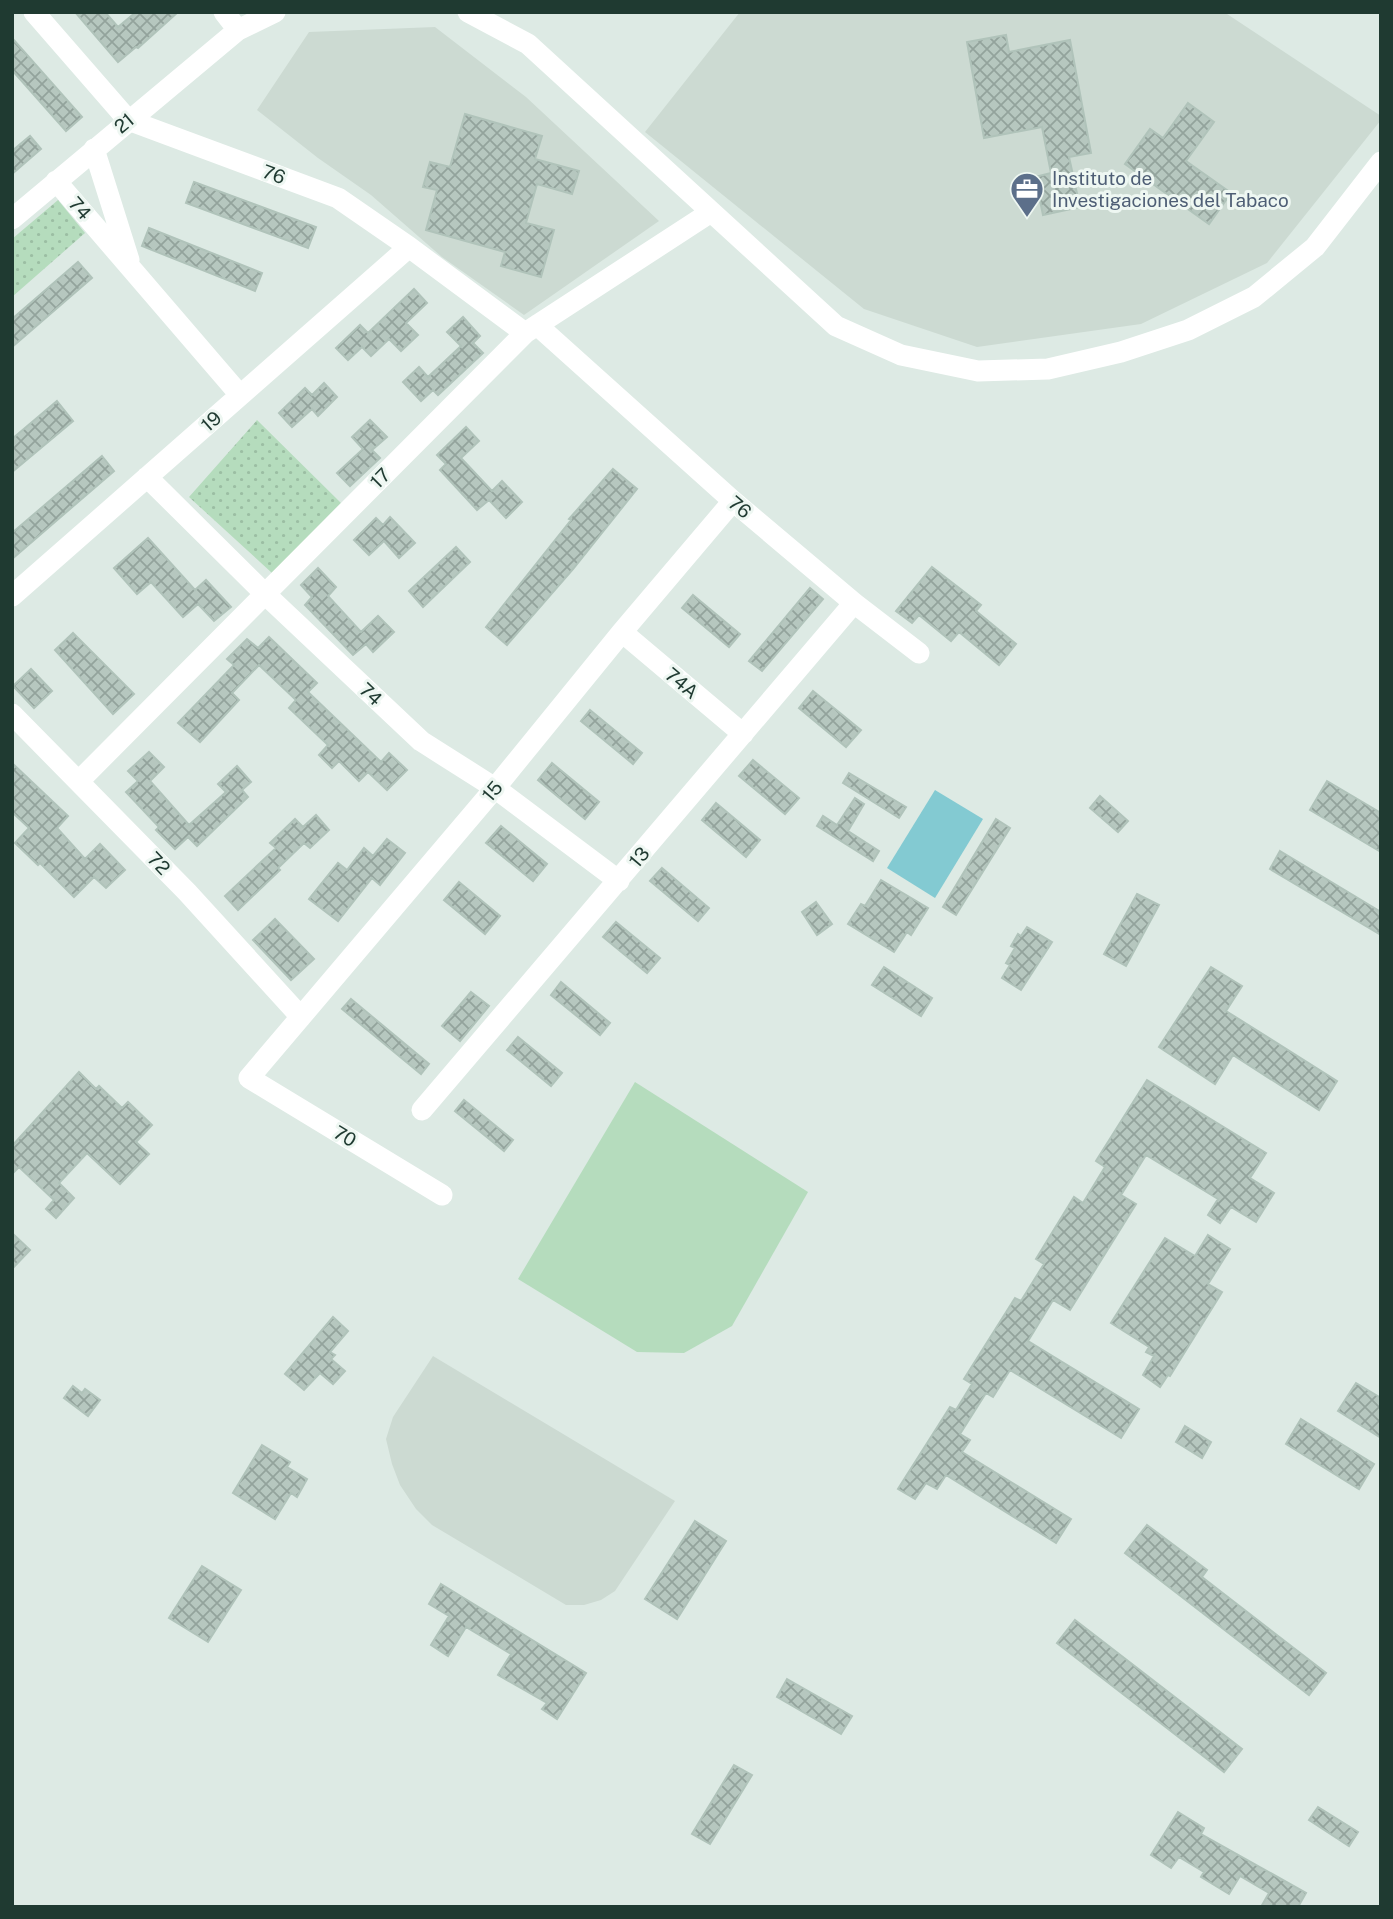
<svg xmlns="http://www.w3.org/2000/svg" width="1393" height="1919" viewBox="0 0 1393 1919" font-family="'Public Sans',sans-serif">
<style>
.built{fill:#ccdad2}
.grass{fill:url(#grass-dots)}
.garden{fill:#b5dcbd}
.water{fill:#83cad2}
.building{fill:url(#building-cross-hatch);stroke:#b0c3ba;stroke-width:2}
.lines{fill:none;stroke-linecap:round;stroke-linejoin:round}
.minor{stroke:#fff;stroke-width:21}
.labels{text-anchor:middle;stroke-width:6;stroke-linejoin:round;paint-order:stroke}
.street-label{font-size:19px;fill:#1f3a31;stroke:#eef7f2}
.service-label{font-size:19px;fill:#4e5e75;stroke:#eef7f2;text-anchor:start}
</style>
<defs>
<pattern id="grass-dots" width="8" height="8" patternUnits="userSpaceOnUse" patternTransform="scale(1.75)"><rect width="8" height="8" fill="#b5dcbd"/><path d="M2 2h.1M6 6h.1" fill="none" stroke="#9bbea3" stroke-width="1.8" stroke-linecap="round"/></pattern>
<pattern id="building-cross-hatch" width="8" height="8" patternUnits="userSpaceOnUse" patternTransform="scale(1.75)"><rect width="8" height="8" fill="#b6c7bf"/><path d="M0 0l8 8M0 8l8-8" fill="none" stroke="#93a39c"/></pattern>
</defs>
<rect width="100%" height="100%" fill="#ddeae4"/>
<path class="built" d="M740,12H1224L1381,116V120L1267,263L1141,324L977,347L864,309L645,132Z
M435,27L526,97L659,221L524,315L442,257L371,195L318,158L257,110L309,32Z
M433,1356L675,1501L615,1591L601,1600L584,1605H566L432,1525L416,1509L400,1485L392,1464L386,1439L393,1417Z"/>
<path class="grass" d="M58,200L85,233L12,297V239Z
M257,420L341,503L272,573L189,497Z"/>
<path class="garden" d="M635,1082L808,1192L732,1326L684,1353L637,1352L518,1279Z"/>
<path class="water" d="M935,790L983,819L935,898L887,868Z"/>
<path class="building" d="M75,12H105L118,27L136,12H178L138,48L136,47L118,62Z
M1006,35L1009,52L1070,40L1091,153L1069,157L1080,207L1043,215L1035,177L1051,173L1042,127L984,138L967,42Z
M12,38L82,117L66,131L12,70Z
M1188,103L1214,122L1186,161L1231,193L1209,224L1125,164L1150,129L1163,138Z
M465,114L542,136L535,159L579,171L572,194L537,184L526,223L554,230L541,277L501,266L505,252L426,230L437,190L423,187L430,162L450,167Z
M30,136L41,149L12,174V151Z
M194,182L316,227L308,248L186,203Z
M149,228L262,273L255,291L142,246Z
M78,262L92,278L12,347V319Z
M414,289L427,303L406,323L418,335L401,351L389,339L371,356L362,347L348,360L336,348L360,325L368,333Z
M463,317L480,336L473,343L483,353L438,395L433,390L421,401L403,382L419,367L428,377L461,346L447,332Z
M324,383L337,397L318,416L312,409L292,427L279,413L305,388L312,395Z
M57,401L73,421L12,472V439Z
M370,420L387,437L372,450L380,458L350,486L337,473L363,449L352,437Z
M466,427L479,441L461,458L492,491L502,481L522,502L506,518L489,500L477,510L440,470L446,464L437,455Z
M102,456L114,471L12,559V533Z
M613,469L637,489L573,569L507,645L486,627L571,520L569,519Z
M390,517L415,543L399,558L384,541L369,555L354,540L376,518L383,525Z
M148,538L195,590L206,580L231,607L214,621L198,604L183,617L151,582L137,594L114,568Z
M456,547L470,562L423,607L409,591Z
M932,567L981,605L976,611L1016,644L999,665L959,632L951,641L919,615L912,623L896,611Z
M318,568L336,587L328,596L361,632L378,616L394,632L373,652L366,644L353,655L305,605L312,597L301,585Z
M810,588L823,599L762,671L749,661Z
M693,595L740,634L729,647L682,608Z
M73,633L134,694L113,714L55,650Z
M269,637L317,683L308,692L381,762L389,753L407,770L387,790L368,772L359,781L339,761L332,768L319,755L328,745L289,708L296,700L259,665L232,693L239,700L200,742L178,723L234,665L227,659L247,639L258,648Z
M31,669L52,691L34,708L13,686Z
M813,691L861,730L846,747L799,708Z
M590,710L642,753L633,764L581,721Z
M149,752L164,767L150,781L189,825L226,792L218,784L237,766L251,782L242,790L248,797L197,846L188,837L175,849L156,830L159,827L126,792L138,781L128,771Z
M753,760L799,798L785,814L739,776Z
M12,763L68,816L57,828L85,859L100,844L125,870L106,888L94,877L74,897L40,863L38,865L15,843L29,828L12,812Z
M552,763L599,802L585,819L538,780Z
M849,773L906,807L899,818L843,783Z
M1327,781L1381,813V852L1310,810Z
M1100,796L1128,821L1118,832L1090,808Z
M855,798L864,804L848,831L879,851L873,861L817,826L823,816L837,825Z
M716,803L760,840L746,857L702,820Z
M316,815L329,830L310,848L304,843L278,868L280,870L238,910L225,896L276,848L270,843L295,819L303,827Z
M996,819L1010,828L956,915L943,907Z
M501,826L547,864L533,881L486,843Z
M387,839L405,853L380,885L372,878L338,921L309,899L338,863L347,870L364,848L373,856Z
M1280,851L1381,912V935L1270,869Z
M662,868L709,908L698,921L650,881Z
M881,880L928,908L911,935L907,932L894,952L848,924L861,904L865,906Z
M459,882L500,916L485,934L444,900Z
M1137,894L1159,905L1126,966L1104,954Z
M816,902L832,924L817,935L802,912Z
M275,919L314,959L291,980L253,940Z
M616,922L660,958L647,973L603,937Z
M1027,927L1052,942L1021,990L1002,978L1010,965L1006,963L1015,948L1011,946L1018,934L1021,936Z
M884,967L932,998L921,1016L872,985Z
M1211,967L1242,986L1226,1011L1337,1081L1319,1110L1233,1055L1215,1084L1159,1047Z
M561,982L610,1023L600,1035L551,995Z
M471,992L489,1006L460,1041L442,1026Z
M351,999L429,1064L421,1074L342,1009Z
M518,1037L562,1073L551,1086L507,1050Z
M79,1072L96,1089L99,1086L122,1108L128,1102L152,1125L136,1142L149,1154L120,1184L87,1153L59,1183L74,1198L56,1218L46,1209L54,1200L19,1167L12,1174V1146Z
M1147,1080L1266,1153L1250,1178L1274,1193L1256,1222L1231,1207L1220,1223L1208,1215L1218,1199L1146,1155L1121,1195L1136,1204L1070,1310L1053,1300L1028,1341L1139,1409L1121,1438L1010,1370L993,1397L986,1393L960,1434L970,1440L962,1452L1071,1519L1056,1543L946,1475L937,1489L926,1483L915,1499L898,1489L950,1407L956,1410L972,1384L964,1379L1015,1298L1021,1301L1044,1264L1036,1259L1074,1197L1083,1203L1105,1167L1096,1161Z
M464,1100L513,1140L504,1151L455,1111Z
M12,1233L30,1250L12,1269Z
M1208,1235L1230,1249L1208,1284L1222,1292L1170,1376L1168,1375L1160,1387L1143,1375L1154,1356L1146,1352L1149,1347L1111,1323L1165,1238L1195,1256Z
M333,1317L348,1331L330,1352L335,1355L331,1359L345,1371L333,1384L320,1373L304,1390L285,1374Z
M1356,1383L1381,1398V1438L1338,1411Z
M73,1386L82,1393L85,1389L100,1400L88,1416L64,1398Z
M1301,1419L1374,1464L1359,1489L1286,1444Z
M1185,1426L1211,1442L1202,1458L1176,1442Z
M262,1445L290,1462L287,1467L307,1479L297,1497L291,1493L275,1519L233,1493Z
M695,1521L726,1541L677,1619L645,1599Z
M1147,1525L1207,1570L1202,1577L1326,1673L1309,1695L1125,1553Z
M202,1566L241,1590L208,1642L169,1618Z
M441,1584L586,1673L557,1719L542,1709L547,1703L498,1675L511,1654L466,1627L448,1656L431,1645L449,1616L429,1604Z
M1075,1620L1242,1749L1224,1772L1057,1643Z
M787,1679L852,1716L841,1734L777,1697Z
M734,1765L752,1775L710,1844L692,1834Z
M1318,1807L1358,1832L1349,1846L1309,1820Z
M1178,1812L1204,1828L1201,1834L1306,1893L1298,1907H1261L1269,1893L1240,1876L1229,1894L1201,1877L1204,1872L1179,1857L1171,1868L1151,1855Z"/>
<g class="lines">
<path class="minor" d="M34,12L128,120L338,198L409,247L525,333
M224,12L238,30
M468,12L528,44L836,326L901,355L978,371L1048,369L1121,352L1188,330L1254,297L1315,247L1381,162
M94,149L129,260
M56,181L240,395
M12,219L238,30L275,12
M537,325L733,501L854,603L919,653
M147,477L264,593L421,741L495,788L619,881
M12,596L409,247
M622,632L743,734
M12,714L187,892L301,1017
M79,781L525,333L711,212
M422,1110L854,603
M442,1195L249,1078L495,788L622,632L733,501"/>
</g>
<defs>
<symbol id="office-pin" viewBox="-11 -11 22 30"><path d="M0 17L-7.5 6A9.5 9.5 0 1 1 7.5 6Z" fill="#5c6f8a" stroke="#eef7f2"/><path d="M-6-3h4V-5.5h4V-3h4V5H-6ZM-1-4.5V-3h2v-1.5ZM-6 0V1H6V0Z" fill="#fff"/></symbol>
</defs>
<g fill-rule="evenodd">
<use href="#office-pin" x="1008" y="170" width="38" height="52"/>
</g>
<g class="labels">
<g class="street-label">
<text transform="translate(124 123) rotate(-40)" y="7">21</text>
<text transform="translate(274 174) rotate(20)" y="7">76</text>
<text transform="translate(80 208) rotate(49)" y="7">74</text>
<text transform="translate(211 421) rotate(-41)" y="7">19</text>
<text transform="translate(380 478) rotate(-45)" y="7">17</text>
<text transform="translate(740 507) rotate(40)" y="7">76</text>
<text transform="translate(682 683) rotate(40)" y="7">74A</text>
<text transform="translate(371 694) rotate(43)" y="7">74</text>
<text transform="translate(492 791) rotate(-50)" y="7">15</text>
<text transform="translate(639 857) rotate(-50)" y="7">13</text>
<text transform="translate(159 863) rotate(46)" y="7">72</text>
<text transform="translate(345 1136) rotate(31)" y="7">70</text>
</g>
<g class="service-label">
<text x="1052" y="185">Instituto de<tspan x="1052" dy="22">Investigaciones del Tabaco</tspan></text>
</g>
</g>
<rect width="1393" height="1919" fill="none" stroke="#1f3a31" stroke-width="28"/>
</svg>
